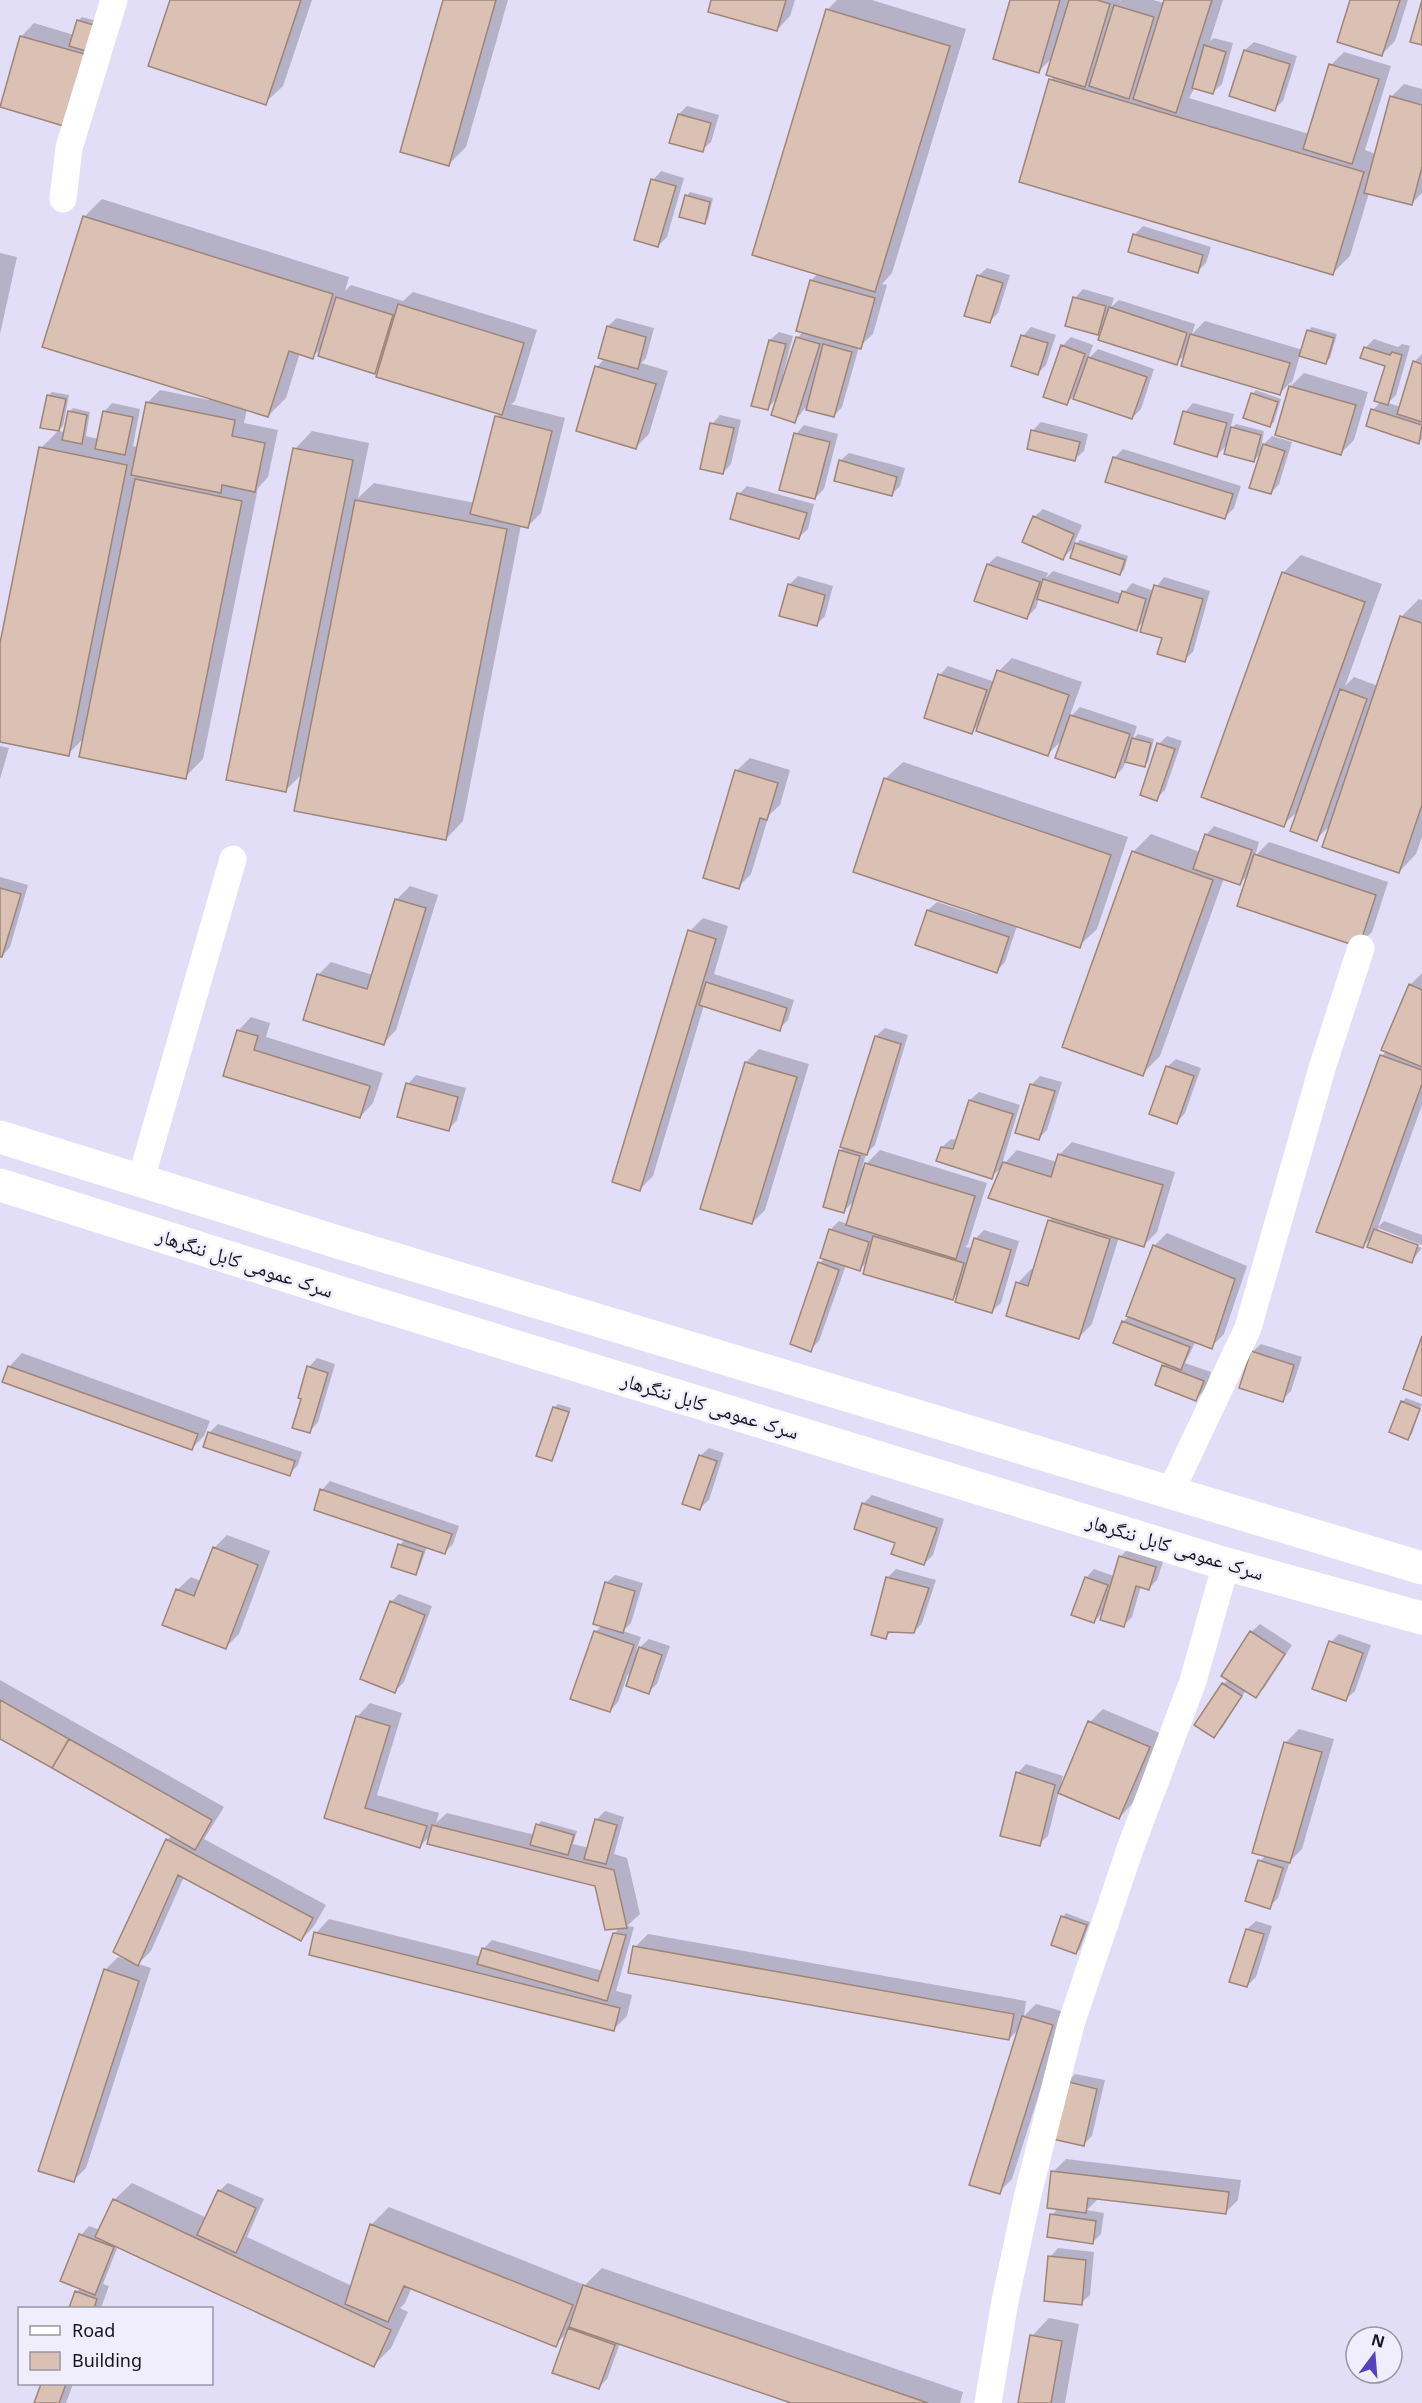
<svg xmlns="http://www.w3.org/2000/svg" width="1422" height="2403" viewBox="0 0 1422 2403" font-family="'Noto Sans','Noto Naskh Arabic',sans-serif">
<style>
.shadow{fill:#0003}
.building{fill:#dbc1b3;stroke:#9e8578;stroke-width:1.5}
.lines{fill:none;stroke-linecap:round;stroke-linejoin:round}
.minor{stroke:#fff;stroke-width:27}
.trunk{stroke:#fff;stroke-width:33}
.labels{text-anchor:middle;stroke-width:5;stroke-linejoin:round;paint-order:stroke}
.street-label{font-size:20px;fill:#17151e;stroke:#f0edfd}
</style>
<rect width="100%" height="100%" fill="#e3def8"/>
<path class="shadow" d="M171,0H312L283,86L265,103Z
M445,0H508L466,147L448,165Z
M712,0H795L790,16L777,30Z
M837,0H872L966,29L892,273L882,284L887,285L873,334L859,347L842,407L834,416L805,408L795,421L778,397L768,408L770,340L779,332L793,336L783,375L785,376L798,337L804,331L811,280L818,274L754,254L828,9Z
M1011,0H1120L1119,2L1121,0H1153L1164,3L1165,0H1223L1210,41L1214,38L1233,43L1222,84L1213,92L1195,87L1189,98L1309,134L1331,65L1344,52L1391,66L1365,150L1376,154L1391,97L1404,84L1422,89V193L1411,204L1369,193L1350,256L1333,273L1051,80L1054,76L1053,57L1039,71Z
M1352,0H1408L1395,41L1382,54Z
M82,17L100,22L80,112L21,37L34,23L74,35L78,21Z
M1254,42L1297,56L1283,101L1274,109L1245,50Z
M687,106L719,115L711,142L702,150L679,114Z
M661,171L684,178L667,237L658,246L653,180Z
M690,192L713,198L708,219L704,223L686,196Z
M102,199L349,277L345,291L351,285L403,301L413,292L537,330L515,401L511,404L565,418L541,513L528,526L521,525L463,821L446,839L303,773L285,791L295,449L312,431L369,443L358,498L374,483L475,503L496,417L500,413L382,365L374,372L323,347L312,357L300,353L286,398L268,416L247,409L244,423L278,430L268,477L258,488L203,759L185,777L84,738L68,754L0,740V650L41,448L58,431L65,432L69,412L73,408L90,412L86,436L98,439L104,412L112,403L140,409L133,446L138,447L147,403L160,390L209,400V397L84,217Z
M1143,226L1211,247L1206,263L1198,271L1134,235Z
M0,253L17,257L0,334Z
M987,268L1010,275L998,313L989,322L978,276Z
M1083,289L1114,298L1111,307L1119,300L1195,324L1192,334L1205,321L1303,350L1308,331L1312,327L1337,334L1330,358L1326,362L1300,355L1291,386L1304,373L1368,392L1354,440L1341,453L1276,434L1292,381L1280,393L1186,354L1176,363L1104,327L1097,333L1075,298Z
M617,318L654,328L646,358L641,363L668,371L649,434L636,447L597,367L605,358L608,326Z
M1031,327L1056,335L1046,365L1038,373L1023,336Z
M1071,337L1093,345L1088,359L1098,349L1154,369L1141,409L1132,418L1077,393L1067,403L1062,346Z
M1374,339L1398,347L1402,344L1410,346L1396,395L1388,403L1401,407L1414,362L1422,354V439L1419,442L1373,410L1381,401L1387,365L1365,348Z
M1256,390L1281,399L1274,422L1270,425L1252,394Z
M52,392L69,395L63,426L59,430L48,396Z
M1193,403L1234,414L1230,430L1236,424L1264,431L1260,454L1254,460L1228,444L1217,455L1185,412Z
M720,415L741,420L731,464L723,473L712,424Z
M1041,422L1088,434L1084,451L1075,459L1032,431Z
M804,425L838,434L824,489L815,498L796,434Z
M1272,436L1292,442L1279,484L1271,493L1264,444Z
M1123,449L1241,486L1234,508L1225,517L1114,458Z
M849,453L905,468L900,486L891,495L840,461Z
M747,486L814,504L808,529L799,537L739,494Z
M1043,509L1082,525L1072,548L1080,540L1128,556L1124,570L1120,574L1076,545L1063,558L1034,517Z
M1301,555L1382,584L1345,686L1354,677L1378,686L1401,617L1419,599L1422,600V837L1416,854L1399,872L1331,825L1316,839L1299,810L1283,825V573Z
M997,556L1048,573L1046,578L1053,571L1123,594L1132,583L1154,591L1164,577L1210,591L1193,652L1184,660L1145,620L1136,629L1039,598L1036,608L1027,617L976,600L988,564Z
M798,576L833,586L825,616L816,625L789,585Z
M1012,658L1082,682L1069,718L1080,707L1137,726L1133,739L1138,734L1154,739L1148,762L1144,766L1126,761L1123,768L1115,776L1063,739L1047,755L980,723L972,732L940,675L948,666L995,682L999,671Z
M1167,736L1182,741L1165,790L1156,799L1159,744Z
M0,746L9,748L0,779Z
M750,758L790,770L780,805L769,815L751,874L738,887L736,771Z
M903,762L1128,837L1097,929L1079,946L1017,926L1005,962L997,971L917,944L928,910L937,902L977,915L978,912L885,779Z
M1214,826L1259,842L1255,856L1269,842L1388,882L1372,932L1358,945L1249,874L1240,883L1224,878L1160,1056L1142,1074L1133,852L1151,834L1200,852L1206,835Z
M0,877L28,885L10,947L2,956L0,955Z
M410,886L438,895L396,1030L383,1044L318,975L331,962L373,975L397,899Z
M703,918L728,926L714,974L794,1000L788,1020L779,1029L704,1005L653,1176L640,1189L690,931Z
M1422,973V1105L1378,1227L1384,1221L1422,1235V1245L1378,1228V1232L1422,1248L1411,1262L1373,1236L1362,1247L1381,1056L1387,1051L1410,985Z
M251,1017L270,1023L266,1037L383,1073L373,1103L360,1117L225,1075L238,1031Z
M885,1028L908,1035L875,1145L866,1154L862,1168L880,1150L987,1183L968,1244L965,1247L971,1248L975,1239L984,1230L1019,1241L1001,1303L992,1311L960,1291L952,1299L868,1261L860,1269L846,1265L819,1341L810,1350L820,1263L825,1258L830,1230L839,1221L848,1224L855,1200L844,1211L840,1151L844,1147L842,1146L876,1036Z
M759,1049L809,1064L765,1210L752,1223L702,1208L746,1062Z
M1176,1059L1201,1068L1185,1113L1177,1122L1167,1067Z
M416,1075L466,1088L457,1120L449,1129L408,1084Z
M1040,1076L1062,1082L1047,1130L1039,1138L1017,1132L1032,1084Z
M979,1092L1020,1105L1001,1167L1017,1150L1057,1162L1059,1155L1072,1142L1175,1172L1157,1232L1144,1245L1119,1237L1092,1324L1079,1337L1018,1283L1031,1269L1034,1270L1049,1221L1053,1217L1003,1166L991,1177L942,1147L951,1139L957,1140L970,1100Z
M1167,1233L1247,1266L1224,1334L1211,1347L1196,1341L1185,1363L1211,1372L1205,1390L1196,1399L1163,1366L1167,1362L1123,1322L1129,1316L1154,1246Z
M1261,1344L1302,1357L1291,1391L1282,1400L1252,1352Z
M22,1353L210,1421L204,1436L191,1449L9,1367Z
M317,1358L335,1364L318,1422L310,1431L309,1367Z
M1406,1398L1422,1404L1412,1434L1408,1438L1402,1402Z
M558,1404L571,1408L555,1455L551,1459L554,1408Z
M218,1424L302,1452L298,1465L289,1474L209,1433Z
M709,1448L724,1453L709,1500L700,1508V1456Z
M330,1481L459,1526L453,1544L444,1553L427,1547L419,1569L415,1573L400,1545L405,1539L322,1490Z
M872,1495L944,1519L933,1555L924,1564L897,1542L863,1504Z
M227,1535L270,1551L239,1634L226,1647L177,1590L191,1577L201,1581L214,1548Z
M1129,1548L1164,1559L1157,1580L1149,1588L1141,1586L1132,1617L1124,1625L1103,1612L1094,1622L1086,1578L1094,1569L1114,1576L1120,1557Z
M896,1569L936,1580L922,1623L914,1632L892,1630L885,1638L887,1578Z
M615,1575L643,1583L631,1623L623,1631L641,1637L636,1651L649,1639L670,1646L657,1684L648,1692L628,1674L618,1702L610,1711L595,1632L602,1625L606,1583Z
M399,1594L432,1606L404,1682L395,1691L391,1602Z
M1260,1624L1292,1645L1264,1688L1255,1696L1246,1690L1223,1727L1214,1736L1223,1684L1229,1679L1251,1632Z
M1339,1634L1371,1645L1355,1691L1346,1699L1331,1642Z
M0,1680L224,1807L204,1839L326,1905L314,1926L301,1940L184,1877L151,1951L138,1964L151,1968L86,2168L73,2181L105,1970L118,1957L129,1960L167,1840L172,1835L0,1737Z
M370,1703L402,1713L377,1795L439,1813L436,1823L447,1813L535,1835L538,1825L541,1821L577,1831L573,1844L589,1848L596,1820L605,1811L624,1817L614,1854L627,1858L640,1914L627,1926L634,1927L616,1991L632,1995L627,2016L614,2029L316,1933L329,1919L481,1957L483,1949L492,1940L603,1971L614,1934L620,1927L596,1885L431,1835L420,1846L326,1817L357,1717Z
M1103,1709L1162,1734L1132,1804L1119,1818L1059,1792L1048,1836L1039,1844L1018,1773L1026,1764L1063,1776L1061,1785H1063L1090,1722Z
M1299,1729L1334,1739L1302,1849L1290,1861L1278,1898L1269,1907L1260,1861L1266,1855L1254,1852L1286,1742Z
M1066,1913L1090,1922L1080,1949L1076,1953L1063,1917Z
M1256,1921L1272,1926L1256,1977L1247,1986L1231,1981L1247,1929Z
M648,1934L1026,2001L1024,2016L1036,2004L1065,2012L1012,2179L999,2192L1020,2028L1009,2039L635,1947Z
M1075,2074L1105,2080L1092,2136L1084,2144L1067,2082Z
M1066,2159L1241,2180L1238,2200L1225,2213L1099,2198L1087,2210L1104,2213L1101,2234L1093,2242L1052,2215L1058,2208L1053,2172Z
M132,2183L207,2218L219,2191L228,2183L264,2199L247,2237L352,2286L372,2224L389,2207L585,2285L602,2268L963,2392L960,2403H796L620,2343L607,2379L598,2388L567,2333L555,2345L412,2287L405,2303L400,2308L408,2312L391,2348L374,2365L118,2246L103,2284L109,2286L101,2308H70L76,2292L81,2288V2235L89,2226L100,2230L114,2200Z
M1058,2248L1094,2252L1090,2295L1081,2303L1050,2257Z
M1049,2318L1079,2324L1065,2403H1020L1032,2336Z
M43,2384H73L66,2403H36Z"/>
<path class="building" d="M170,0H301L266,105L148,66Z
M443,0H496L449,166L400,152Z
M711,0H786L777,31L708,12Z
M1010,0H1060L1039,73L993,59Z
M1069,0H1097L1110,4L1085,87L1046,75Z
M1164,0H1212L1176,113L1133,99Z
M1350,0H1400L1382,56L1337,42Z
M1422,0V45L1410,42Z
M1114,5L1154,17L1129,99L1089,86Z
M826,9L950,46L875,292L752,255Z
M77,20L97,26L89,52L69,46Z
M20,36L88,55L67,127L0,107Z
M1204,45L1226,52L1213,94L1192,88Z
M1244,50L1290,64L1275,111L1229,96Z
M1329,64L1379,79L1352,164L1303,149Z
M1049,79L1364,172L1333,275L1019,182Z
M1390,96L1422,105V167L1412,205L1364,193Z
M678,114L711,123L703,152L669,143Z
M651,179L676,186L658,247L634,240Z
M685,195L710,202L705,224L679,217Z
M83,216L333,294L313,359L289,351L268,417L42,347Z
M1133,234L1203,255L1198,273L1128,252Z
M977,275L1003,283L990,323L964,316Z
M810,280L875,298L861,349L796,331Z
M336,297L393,315L375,374L318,356Z
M1073,297L1106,306L1098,335L1065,326Z
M398,304L524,343L502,415L376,377Z
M1109,307L1187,333L1177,365L1098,340Z
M607,326L646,337L638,369L598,358Z
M1307,330L1334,338L1326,364L1299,356Z
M1190,334L1290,363L1280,395L1181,366Z
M1021,335L1048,343L1038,375L1011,366Z
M796,337L820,344L795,423L771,415Z
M769,340L786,344L768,410L751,406Z
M823,344L852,352L834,417L806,410Z
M1061,345L1085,354L1067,405L1043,397Z
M1364,347L1390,355L1392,352L1402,355L1388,405L1374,401L1385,366L1360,358Z
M1088,357L1147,377L1132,419L1073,399Z
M1413,361L1422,364V422L1397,414Z
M595,366L656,384L636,449L576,431Z
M1289,386L1356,405L1341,455L1275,435Z
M1251,393L1278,402L1270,427L1243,418Z
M47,395L66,399L59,431L40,428Z
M146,402L235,420L232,436L265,443L255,492L222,485L221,493L131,475Z
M1371,409L1422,425L1419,444L1366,426Z
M68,411L87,415L82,444L62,440Z
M103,411L133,417L125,455L95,449Z
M1183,411L1227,423L1217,457L1174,444Z
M495,416L552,431L528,528L470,514Z
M710,423L734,428L723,474L700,469Z
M1231,427L1261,435L1254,462L1224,454Z
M1031,430L1080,442L1075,461L1027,449Z
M794,433L830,442L815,499L779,490Z
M1263,444L1285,451L1271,494L1249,488Z
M39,447L127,465L69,756L0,742V643Z
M293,448L353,460L286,792L226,780Z
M1113,457L1233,494L1225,519L1105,482Z
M839,460L897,477L892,496L834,481Z
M135,479L242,501L186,779L79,757Z
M737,493L807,513L799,539L730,519Z
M355,500L507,529L446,840L294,811Z
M1033,516L1074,534L1063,560L1022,542Z
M1075,543L1125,560L1120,575L1070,558Z
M987,564L1040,582L1027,619L974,601Z
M1282,572L1365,602L1284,827L1201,797Z
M1043,579L1118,603L1122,591L1146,599L1137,631L1037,599Z
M788,584L825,595L817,626L779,616Z
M1154,585L1203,599L1185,662L1157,654L1162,638L1140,632Z
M1400,616L1422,623V805L1399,873L1322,847Z
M997,670L1069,695L1048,756L976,731Z
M938,674L987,690L972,734L924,718Z
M1340,689L1367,699L1317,841L1290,831Z
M1070,715L1130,734L1115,778L1055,758Z
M1132,738L1151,743L1145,767L1125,762Z
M1157,743L1175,749L1157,801L1140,795Z
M735,770L778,783L767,820L760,818L739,889L703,878Z
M884,778L1111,855L1080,948L853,872Z
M1205,834L1252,850L1240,885L1193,869Z
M1132,851L1213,880L1143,1076L1062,1047Z
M1254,854L1376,895L1359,947L1237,906Z
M0,888L21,894L2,957H0Z
M395,899L426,908L384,1045L303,1020L317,974L367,989Z
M927,910L1009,937L997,973L915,945Z
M688,930L716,939L640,1191L612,1182Z
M706,982L787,1008L780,1031L699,1005Z
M1409,984L1422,990V1067L1381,1050Z
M237,1030L258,1036L254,1050L370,1086L360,1118L223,1076Z
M875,1036L901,1044L867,1155L840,1147Z
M1380,1055L1422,1070V1084L1363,1248L1316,1232Z
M745,1062L797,1077L752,1224L700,1209Z
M1166,1066L1194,1076L1177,1124L1149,1114Z
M406,1083L458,1097L449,1131L397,1117Z
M1030,1084L1055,1091L1039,1140L1015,1133Z
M969,1100L1013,1114L992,1179L936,1161L941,1147L953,1149Z
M839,1150L860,1156L844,1213L823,1207Z
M1058,1154L1163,1185L1144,1247L988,1198L1003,1162L1051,1177Z
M865,1163L975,1196L956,1259L846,1225Z
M1048,1220L1110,1239L1079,1339L1006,1316L1016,1282L1028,1286Z
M829,1229L869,1242L860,1271L820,1258Z
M1374,1229L1418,1245L1412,1263L1367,1247Z
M873,1236L964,1263L953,1300L863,1274Z
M974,1238L1011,1250L992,1313L955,1302Z
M1153,1245L1235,1279L1212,1349L1126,1316Z
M818,1262L839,1270L811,1352L790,1344Z
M1122,1321L1190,1347L1181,1370L1113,1343Z
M1422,1336V1396L1403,1389Z
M1251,1351L1294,1365L1283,1402L1239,1388Z
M1162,1365L1204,1381L1196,1401L1155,1385Z
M8,1366L198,1434L192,1450L2,1382Z
M307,1366L328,1373L310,1433L292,1428L301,1399L298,1398Z
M1401,1401L1420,1409L1408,1440L1389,1432Z
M553,1407L569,1412L552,1461L536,1456Z
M208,1432L295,1461L290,1476L203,1447Z
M699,1455L717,1461L700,1510L682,1504Z
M320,1489L452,1534L445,1554L314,1510Z
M862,1503L937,1528L924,1565L891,1554L895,1543L854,1529Z
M398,1544L423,1552L416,1575L391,1567Z
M213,1547L258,1565L226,1649L162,1625L176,1589L194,1596Z
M1119,1556L1156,1567L1149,1590L1136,1586L1124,1627L1100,1620Z
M886,1577L929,1588L914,1633L888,1632L886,1639L871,1635Z
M1085,1577L1108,1585L1094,1623L1071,1615Z
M605,1582L635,1591L623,1633L593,1624Z
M390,1601L425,1615L395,1693L360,1679Z
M594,1631L634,1645L610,1712L570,1699Z
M1250,1631L1285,1654L1256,1698L1221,1676Z
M1329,1641L1363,1653L1346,1701L1312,1689Z
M639,1647L662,1655L649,1694L626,1686Z
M1222,1683L1242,1696L1214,1738L1194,1725Z
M0,1700L69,1739L52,1768L0,1739Z
M356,1716L390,1726L365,1808L427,1826L420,1848L324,1818Z
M1088,1721L1150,1747L1119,1819L1058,1793Z
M69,1739L212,1820L195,1850L52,1768Z
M1284,1742L1322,1752L1290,1863L1252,1853Z
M1016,1772L1055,1785L1040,1846L1000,1836Z
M595,1819L617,1825L606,1864L584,1859Z
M536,1824L574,1835L568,1855L530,1845Z
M432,1825L614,1870L627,1928L605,1930L595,1886L427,1844Z
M166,1839L313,1918L301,1941L178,1875L138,1966L113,1952Z
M1258,1860L1283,1868L1270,1909L1245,1901Z
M1061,1916L1087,1925L1076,1954L1051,1945Z
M1246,1929L1264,1934L1247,1987L1229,1982Z
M314,1932L620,2008L614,2031L309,1955Z
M613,1933L626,1935L607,2001L477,1964L482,1948L598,1981Z
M633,1946L1014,2014L1009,2040L628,1973Z
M104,1969L139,1981L74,2182L38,2171Z
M1022,2016L1053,2025L1000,2194L969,2185Z
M1065,2081L1097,2089L1084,2146L1052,2139Z
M1051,2171L1229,2192L1226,2214L1088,2198L1086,2213L1047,2208Z
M218,2190L256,2208L236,2253L197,2235Z
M113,2199L391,2330L374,2367L95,2237Z
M1050,2214L1096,2221L1093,2244L1047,2237Z
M370,2224L573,2305L556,2347L404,2286L388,2322L345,2304Z
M79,2234L114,2247L95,2295L60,2281Z
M1048,2256L1086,2260L1082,2305L1044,2301Z
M583,2285L928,2403H791L569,2327Z
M75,2291L97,2299L94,2308H69Z
M568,2328L615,2345L599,2389L552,2373Z
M1030,2335L1062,2341L1051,2403H1018Z
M41,2384H66L59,2403H34Z"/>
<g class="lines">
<path class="minor" d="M63,199L69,148L114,0
M141,1179L233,859
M1171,1491L1248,1328L1323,1065L1361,948
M988,2403L1005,2301L1028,2194L1071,2024L1130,1849L1193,1681L1226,1564"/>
<path class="trunk" d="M0,1137L341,1243L1422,1568
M0,1185L354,1297L1226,1564L1422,1618"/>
</g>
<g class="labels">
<g class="street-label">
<text transform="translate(245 1263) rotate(18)" y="7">سرک عمومی کابل ننگرهار</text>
<text transform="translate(710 1406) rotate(17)" y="7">سرک عمومی کابل ننگرهار</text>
<text transform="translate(1175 1547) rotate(17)" y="7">سرک عمومی کابل ننگرهار</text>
</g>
</g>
<rect x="18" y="2307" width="195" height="78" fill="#f0edfd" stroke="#9997a4" stroke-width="1.5"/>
<rect x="30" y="2326" width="30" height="9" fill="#ffffff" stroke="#9997a4" stroke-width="1.5"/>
<text x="72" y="2337" font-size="18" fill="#17151e">Road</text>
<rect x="30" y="2352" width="30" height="18" fill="#dbc1b3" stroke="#9997a4" stroke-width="1.5"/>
<text x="72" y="2367" font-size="18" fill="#17151e">Building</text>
<g transform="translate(1374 2355) rotate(16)"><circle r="28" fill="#f0edfd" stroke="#9997a4" stroke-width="1.5"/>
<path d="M0-4.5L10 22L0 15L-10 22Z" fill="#5643bb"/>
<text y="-9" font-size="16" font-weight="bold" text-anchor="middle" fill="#17151e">N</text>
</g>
</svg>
